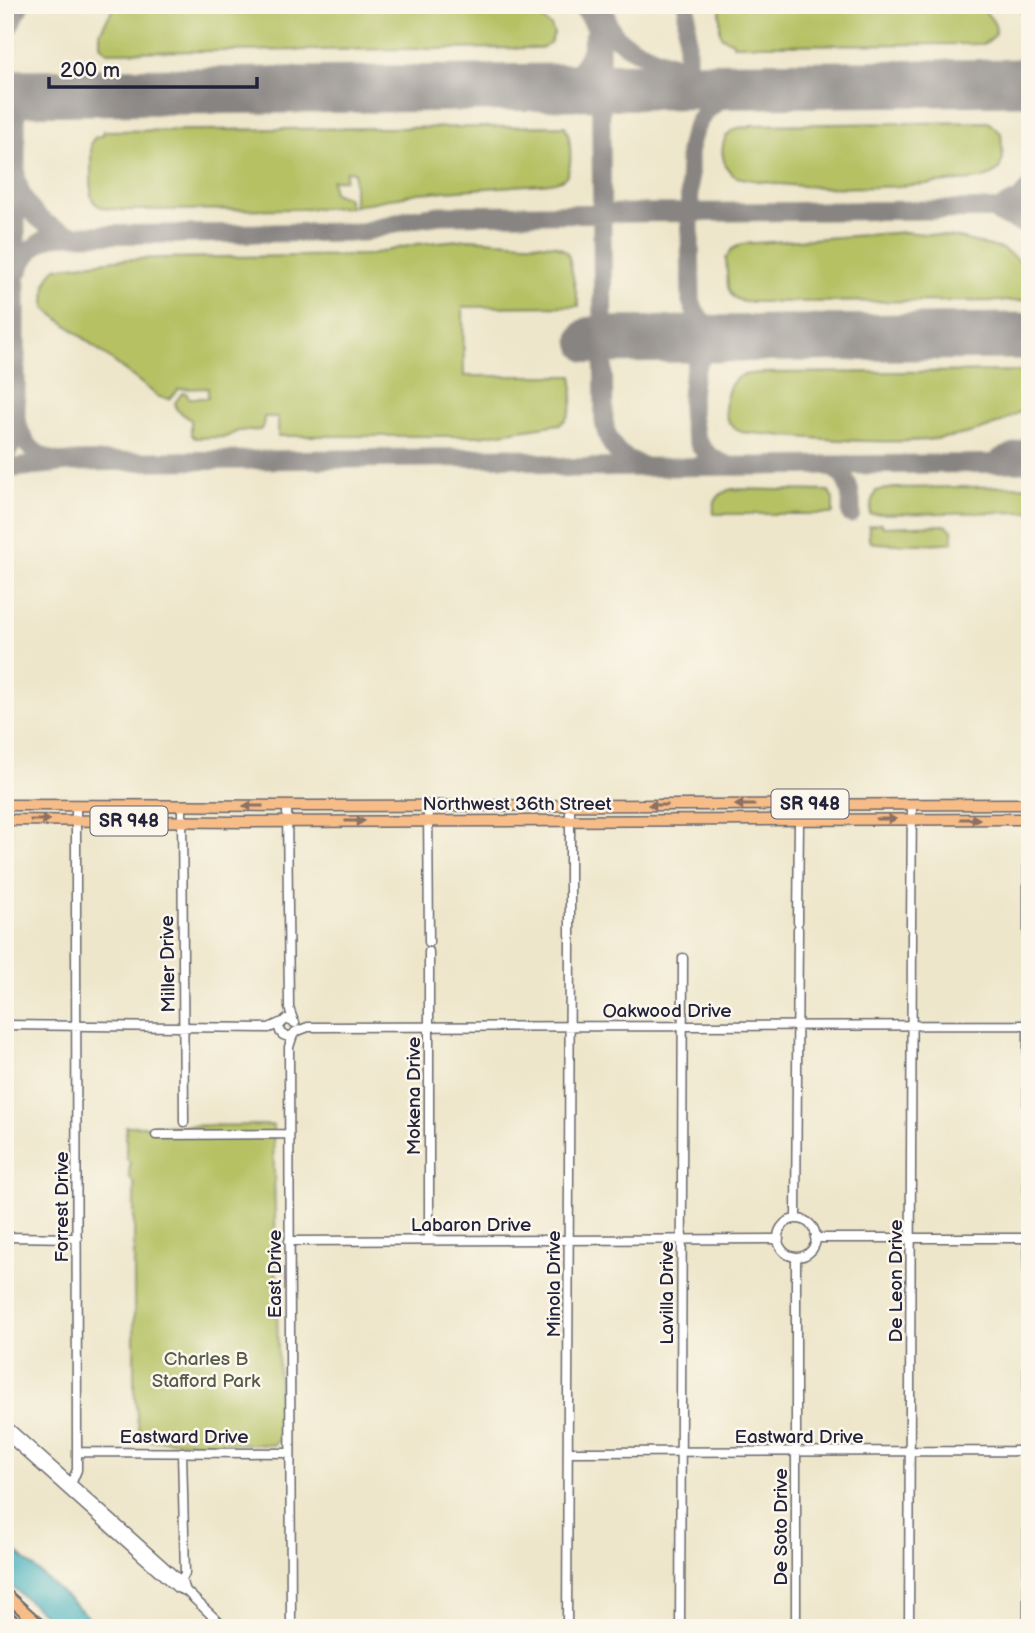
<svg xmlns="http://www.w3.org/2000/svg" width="1035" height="1633" viewBox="0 0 1035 1633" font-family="'Balsamiq Sans',sans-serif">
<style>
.green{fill:#b5c163;stroke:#6c724f;stroke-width:2}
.water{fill:#3faeba;stroke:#30687a;stroke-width:2}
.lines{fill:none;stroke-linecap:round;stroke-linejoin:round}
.taxiway{stroke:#888482;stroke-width:19}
.runway{stroke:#888482;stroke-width:47}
.minor-casing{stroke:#69676d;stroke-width:11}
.major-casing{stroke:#69676d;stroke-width:13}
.highway-casing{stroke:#69676d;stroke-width:14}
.minor{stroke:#fff;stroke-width:8}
.major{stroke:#f7bd88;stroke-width:10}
.highway{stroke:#f7bd88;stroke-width:10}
.oneway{fill:#8c7062}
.labels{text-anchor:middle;stroke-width:5;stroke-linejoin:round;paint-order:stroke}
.shield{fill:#fbf7ec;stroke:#636270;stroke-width:2}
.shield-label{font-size:18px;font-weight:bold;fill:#22223b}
.street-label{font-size:19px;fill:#22223b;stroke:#fbf7ec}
.park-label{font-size:19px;fill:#555a49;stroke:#fbf7ec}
</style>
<rect width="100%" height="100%" fill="#fbf7ec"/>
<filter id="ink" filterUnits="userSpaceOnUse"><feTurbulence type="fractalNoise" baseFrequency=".0143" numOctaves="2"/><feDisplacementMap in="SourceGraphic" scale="14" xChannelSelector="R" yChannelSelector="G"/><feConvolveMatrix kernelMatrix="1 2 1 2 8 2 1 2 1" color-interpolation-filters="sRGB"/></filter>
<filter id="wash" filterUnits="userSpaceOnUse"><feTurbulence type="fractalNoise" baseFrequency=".00686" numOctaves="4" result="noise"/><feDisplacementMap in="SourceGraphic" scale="28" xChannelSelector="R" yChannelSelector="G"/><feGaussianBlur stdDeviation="1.57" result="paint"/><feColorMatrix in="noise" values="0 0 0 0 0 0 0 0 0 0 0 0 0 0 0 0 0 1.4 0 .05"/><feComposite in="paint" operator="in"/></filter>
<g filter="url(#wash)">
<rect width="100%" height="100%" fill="#eee6ca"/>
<path class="green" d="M115,5H525L551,26L554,34L550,43L541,48L107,52L100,45V32Z
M720,5H977C991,16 1008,33 983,44L733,45V42L722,37L720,32Z
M988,122L1001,133L1003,158L999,169C988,182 964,180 948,182C880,189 804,192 737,177C721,170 716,140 733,130C738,127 744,127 750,127V125Z
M565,126C570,135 575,171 563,179C558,183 548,183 541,184L418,193L354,206V172L346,171L345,180H332L333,193L347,197L350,207L302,209L124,210C111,209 94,210 91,195V143L94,138L103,135L104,131Z
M906,232L955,237L1002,249L1030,268V298L1021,301L743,302L733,297L728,288L726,258L732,249L742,244Z
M469,239L555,245L566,251L569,257L579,306L463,307L464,376H573C572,392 576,415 560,424L480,436H278V417H264L263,426L260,430L238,431L226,437L195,438L191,434V420L177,410L175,403L182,393H186L189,398H208V388L179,389L170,399L159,397L45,308C46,292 43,278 56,268L115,260L158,258L367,255L417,244Z
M1030,371V405L1028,407C1018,412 1009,419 999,423C932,454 814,438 741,432C736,429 731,426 728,421C722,410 726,386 737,378C742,374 751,374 759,373Z
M1030,486V512L870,514L872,500L876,491L894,488Z
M732,489L829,491L833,499V514H714C712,501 719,493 732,489Z
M882,523L883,527L945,525L952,530L953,542C945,544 875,545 871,542C867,539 869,531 869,526Z
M273,1125L280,1439L273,1445L140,1440L134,1390V1184L129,1176L130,1162L126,1158V1126Z"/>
<path class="water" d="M5,1542L101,1628H59L5,1580Z"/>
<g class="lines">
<path class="taxiway" d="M580,5C645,82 741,77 832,84
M604,5L608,24L616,36
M687,5V85
M1027,5L1030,9
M590,17L598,31L600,45L604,421C607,444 619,459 641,465
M5,35L20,5
M969,82C994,80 1014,80 1030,58
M991,85L1030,90
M551,87C575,79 591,64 593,38
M17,181C25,211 44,229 75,235L363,232L412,219L440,215L1030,209
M1003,207L1019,200L1030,188
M999,214L1030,227
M19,271C27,247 45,235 70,235
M742,339C718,336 699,327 691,301L689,151C695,111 717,98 752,85
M17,420C21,443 36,458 59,462
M5,456L13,442L16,427V93
M1000,458L1030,446
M728,465C698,456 691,433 691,406C691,370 697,344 738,339
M825,465C849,472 852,492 851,514
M5,469L69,462L512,457L566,468L1030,463"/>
<path class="runway" d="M5,93L1030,82
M592,340L1030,336"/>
</g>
</g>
<g filter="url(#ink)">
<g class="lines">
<defs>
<path id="minor" d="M1028,804V1628
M76,805V916
M182,806L184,1122
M287,806L289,1008L294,1022
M428,806L429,942
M798,922L799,820
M911,927L912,804
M570,935V805
M5,1025L269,1028L280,1023
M295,1032L308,1027L1030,1025
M294,1034C286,1039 279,1035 279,1026L286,1019L295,1023
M156,1135L289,1134
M796,1219L798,929
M778 1238a19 19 0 1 1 38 0a19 19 0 1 1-38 0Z
M5,1237L77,1238
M815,1238H1030
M429,1239V952
M289,1241L779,1239
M5,1424L183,1583L186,1591
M5,1434L177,1588L186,1591L225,1628
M77,1452L290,1453
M569,1452L1030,1451
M69,1489L77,1470V1452L76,922
M181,1581L185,1573L182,1452
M291,1628L289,1047L293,1035
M567,1628L570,940
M680,1628L683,958
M796,1628V1258
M909,1628L912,934"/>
<path id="major" d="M5,805L308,806L1030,804
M5,820L240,822L1030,819"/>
<path id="highway" d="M5,1594L43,1628
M5,1614L21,1628"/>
</defs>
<use href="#minor" class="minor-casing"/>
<use href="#major" class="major-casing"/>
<use href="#highway" class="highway-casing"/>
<use href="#minor" class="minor"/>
<use href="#major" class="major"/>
<use href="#highway" class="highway"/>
</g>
<defs><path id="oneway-solid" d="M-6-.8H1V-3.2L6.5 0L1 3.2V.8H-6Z" transform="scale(1.75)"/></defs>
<g class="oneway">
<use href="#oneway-solid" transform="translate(658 805) rotate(180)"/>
<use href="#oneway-solid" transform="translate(745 805) rotate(180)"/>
<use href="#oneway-solid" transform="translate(253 806) rotate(-180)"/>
<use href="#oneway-solid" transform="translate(886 819)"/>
<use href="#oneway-solid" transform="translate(970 819)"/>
<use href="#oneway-solid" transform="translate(40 820)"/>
<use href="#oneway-solid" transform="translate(355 821)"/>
</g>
</g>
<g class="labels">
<g class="shield">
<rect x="771.5" y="789.5" width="77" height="29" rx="5"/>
<rect x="90.5" y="806.5" width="77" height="29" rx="5"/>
</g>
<g class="shield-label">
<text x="810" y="810">SR 948</text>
<text x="129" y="827">SR 948</text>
</g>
<g class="street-label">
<text x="517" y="810">Northwest 36th Street</text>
<text transform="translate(167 964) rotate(-91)" y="7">Miller Drive</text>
<text x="667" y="1017">Oakwood Drive</text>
<text transform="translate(413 1096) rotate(-90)" y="7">Mokena Drive</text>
<text transform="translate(61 1207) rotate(-90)" y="7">Forrest Drive</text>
<text x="471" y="1231">Labaron Drive</text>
<text transform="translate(274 1274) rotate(-90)" y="7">East Drive</text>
<text transform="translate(895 1281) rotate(-90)" y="7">De Leon Drive</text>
<text transform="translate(553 1284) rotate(-90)" y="7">Minola Drive</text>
<text transform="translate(666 1293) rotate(-90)" y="7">Lavilla Drive</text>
<text x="184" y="1443">Eastward Drive</text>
<text x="799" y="1443">Eastward Drive</text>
<text transform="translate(780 1527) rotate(-90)" y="7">De Soto Drive</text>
</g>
<g class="park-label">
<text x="206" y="1365">Charles B<tspan x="206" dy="22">Stafford Park</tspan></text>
</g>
</g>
<rect width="1035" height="1633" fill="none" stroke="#fbf7ec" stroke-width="28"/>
<path d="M49 77v10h208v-10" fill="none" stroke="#22223b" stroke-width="3.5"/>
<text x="60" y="77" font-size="21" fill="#22223b" stroke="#fbf7ec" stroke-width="5" paint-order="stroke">200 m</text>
</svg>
